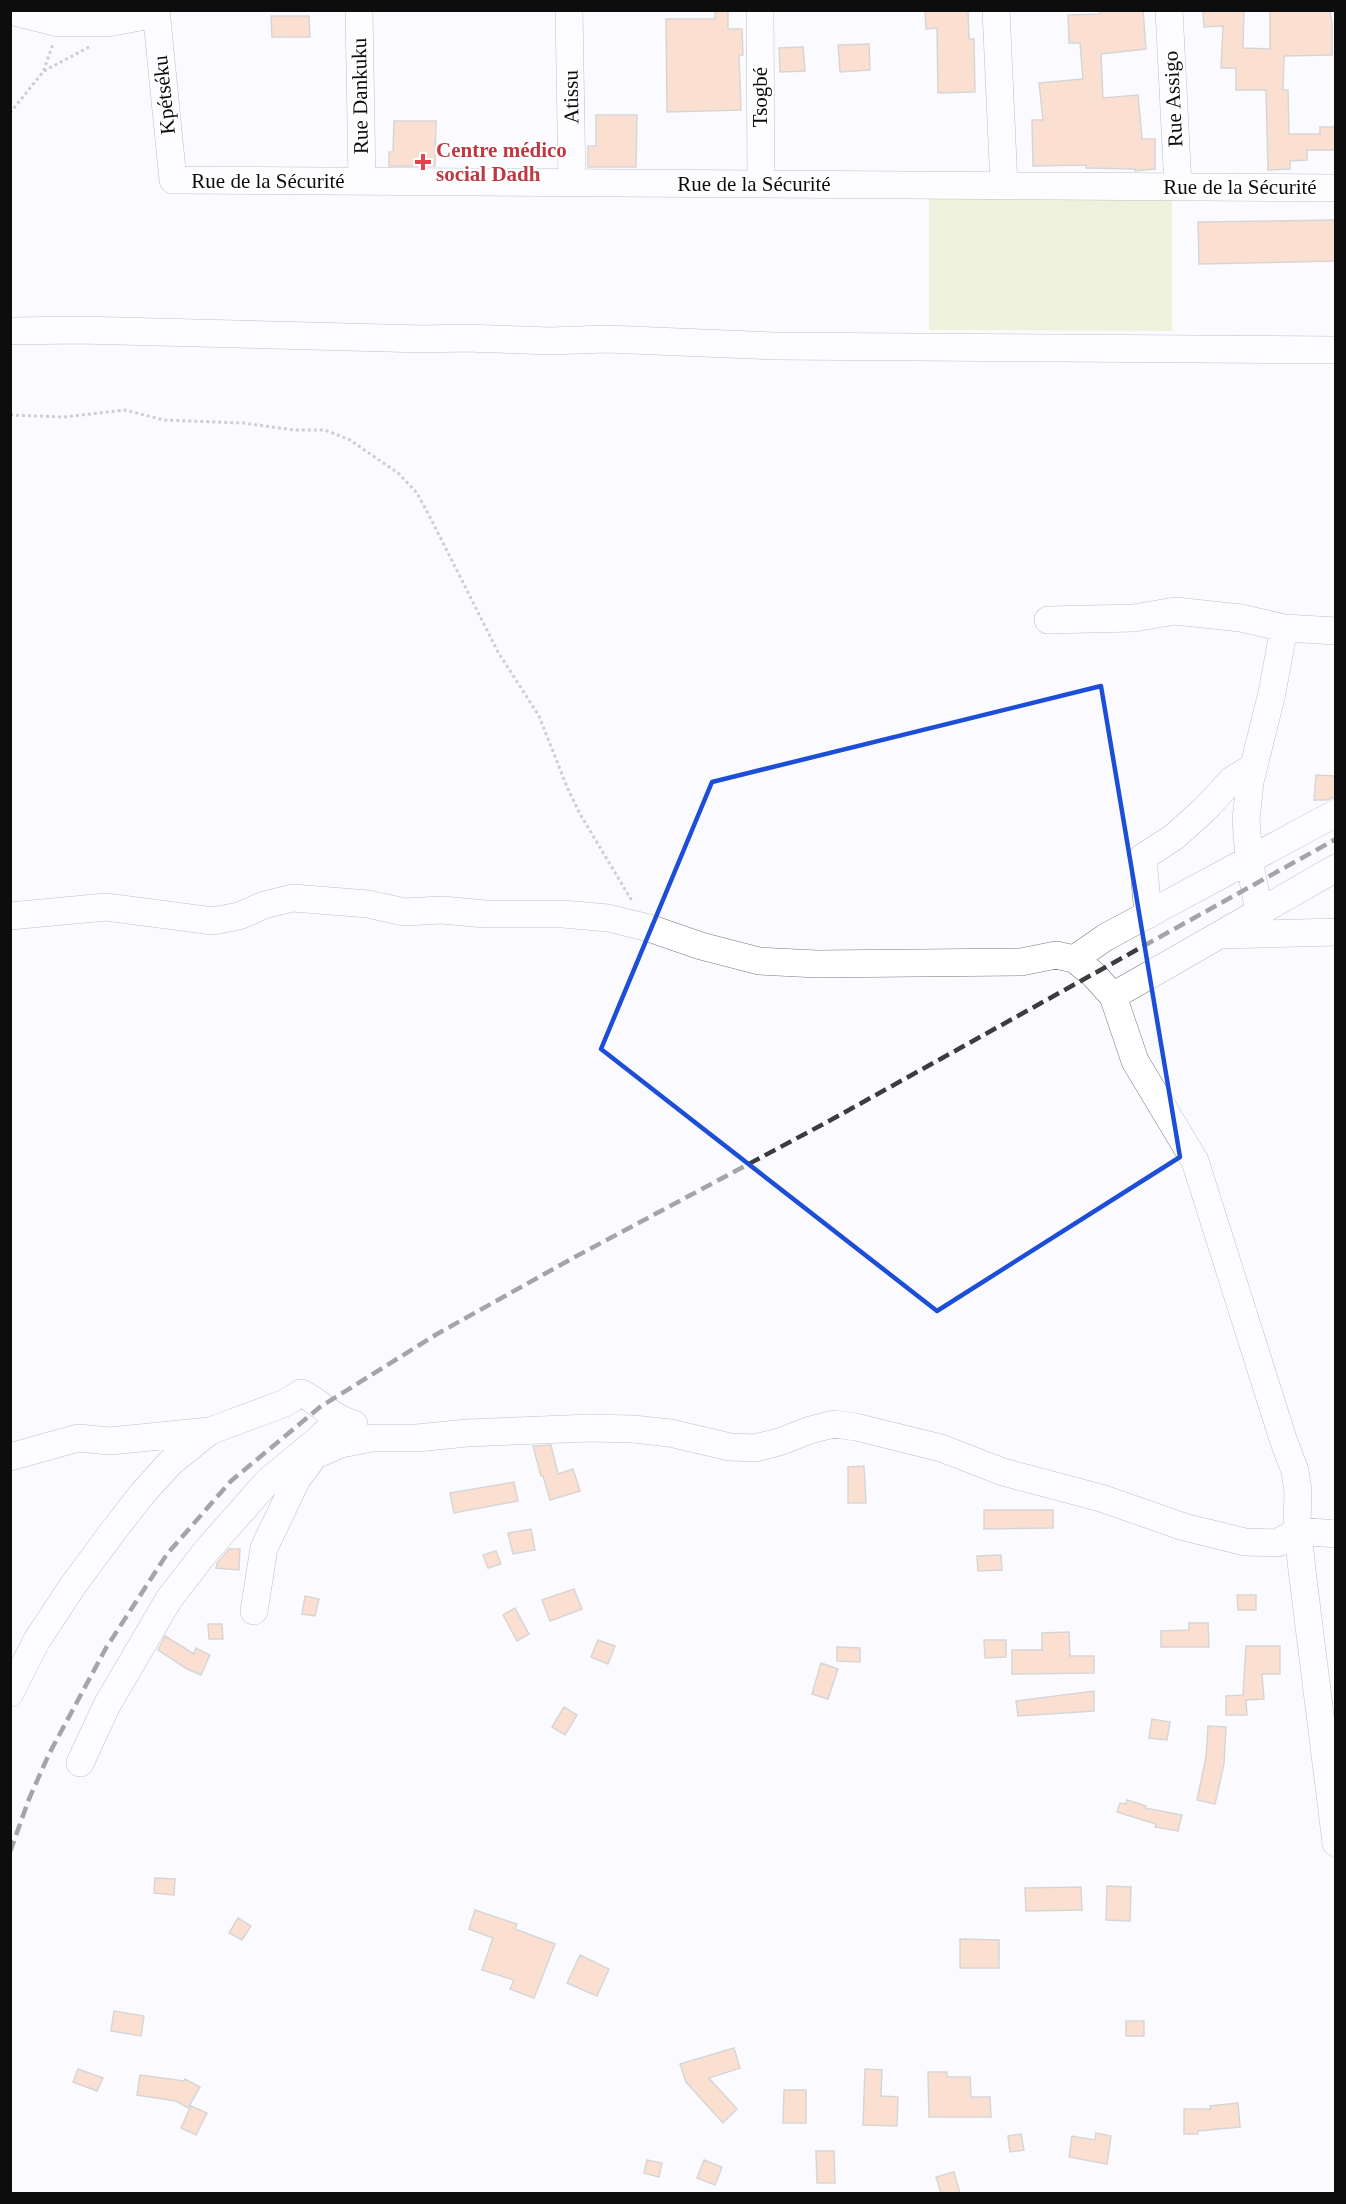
<svg xmlns="http://www.w3.org/2000/svg" width="1346" height="2204" viewBox="0 0 1346 2204" font-family="'Times New Roman',serif">
<style>
.grass{fill:#dde6b3}
.building{fill:#fabf9c;stroke:#aca8a6;stroke-width:1.5}
.lines{fill:none;stroke-linecap:round;stroke-linejoin:round}
.minor-casing{stroke:#7a7a7d;stroke-width:28}
.path{stroke:#99999b;stroke-width:3;stroke-dasharray:3 3;stroke-linecap:butt}
.minor{stroke:#fff;stroke-width:27}
.rail{stroke:#3c3c3d;stroke-width:4.5;stroke-dasharray:12 6;stroke-linecap:butt}
.marked{fill:none;stroke:#1d4ed8;stroke-width:4.5;stroke-linejoin:round}
.health-dot{fill:#e0444e;stroke:#fff;stroke-width:2}
.labels{text-anchor:middle;stroke-width:4.5;stroke-linejoin:round;paint-order:stroke}
.street-label{font-size:21px;fill:#0d0d0e;stroke:#fff}
.health-label{font-size:21px;font-weight:bold;fill:#be3a42;stroke:#fff;text-anchor:start}
</style>
<rect width="100%" height="100%" fill="#fbfbff"/>
<path class="grass" d="M929,191L1172,192V331L929,330Z"/>
<path class="building" d="M715,10H728V29H742L743,55H739L741,110L667,112L666,19H715Z
M925,10H968L969,39H974L975,92L938,93L937,28L926,29Z
M1100,10H1143L1146,49L1101,54L1103,98L1138,95L1142,139H1155V169L1135,171V169L1086,168V165L1033,166L1032,120H1043L1039,83L1083,79L1080,43H1069L1068,15L1100,14Z
M1203,10H1244L1243,48L1270,49V10H1330L1332,24V55L1284,56L1283,90H1288L1289,134H1320V127H1335V150H1307V160L1290,161V169L1268,170L1266,90H1236V68H1221L1223,26L1204,27Z
M271,16H309L310,37H272Z
M869,44L870,70L840,72L838,45Z
M803,47L805,71L780,72L779,48Z
M596,115H637L636,167H588V146H596Z
M394,121H436L435,166H389V152H393Z
M1335,220V261L1199,264L1198,222Z
M1316,775L1335,776V797L1326,800H1314Z
M551,1445L558,1474L573,1469L580,1491L550,1500L543,1476H541L533,1446Z
M864,1466L866,1503H848V1467Z
M514,1482L518,1501L454,1513L450,1493Z
M984,1510H1053V1528L984,1529Z
M531,1529L535,1550L513,1554L508,1533Z
M229,1549H240L239,1570L216,1568L217,1563Z
M496,1551L501,1564L488,1568L483,1555Z
M1001,1555L1002,1570L978,1571L977,1556Z
M574,1589L582,1609L550,1621L542,1600Z
M1237,1595H1256V1610H1238Z
M305,1596L319,1599L315,1616L302,1614Z
M515,1608L529,1634L517,1641L503,1615Z
M1189,1623H1208L1209,1647H1161V1631L1189,1630Z
M208,1624H222L223,1639H209Z
M1069,1632L1070,1656H1094V1673L1012,1674V1650H1042V1633Z
M165,1636L194,1654L196,1648L210,1655L201,1675L187,1669L158,1650Z
M598,1640L615,1646L608,1664L591,1657Z
M984,1640H1006V1657L985,1658Z
M1246,1646H1280V1674H1262L1264,1699L1246,1700L1247,1715H1226V1696L1243,1695Z
M837,1647L860,1648V1662L837,1661Z
M821,1663L838,1669L828,1699L812,1694Z
M1094,1691V1711L1018,1716L1016,1701Z
M564,1707L577,1715L565,1735L552,1727Z
M1152,1719L1170,1722L1167,1740L1149,1738Z
M1208,1726L1226,1727L1224,1764L1215,1804L1197,1800L1206,1757Z
M1127,1800L1146,1806L1145,1808L1182,1815L1178,1831L1155,1827L1156,1824L1117,1812L1120,1803L1126,1804Z
M155,1878L175,1879L174,1895L154,1893Z
M1107,1886L1131,1887L1130,1921L1106,1920Z
M1081,1887L1082,1910L1026,1911L1025,1888Z
M475,1910L517,1924L515,1929L555,1944L534,1998L510,1989L514,1980L482,1970L493,1938L469,1929Z
M238,1918L251,1926L242,1940L229,1933Z
M960,1939L999,1940V1968H960Z
M580,1955L609,1969L597,1996L567,1983Z
M114,2011L144,2016L141,2036L111,2031Z
M1126,2021H1144V2036H1126Z
M734,2048L740,2068L709,2078L737,2109L723,2123L686,2082L680,2064Z
M78,2069L103,2078L97,2091L73,2082Z
M865,2069L882,2070L881,2096L898,2097L897,2126L863,2125Z
M928,2072H947V2077H970L971,2097H990L991,2117H929Z
M140,2075L184,2081L185,2079L200,2087L188,2108L176,2101L137,2095Z
M784,2090H806V2123H783Z
M1238,2103L1240,2127L1198,2131V2134H1184V2109H1211L1210,2106Z
M191,2106L207,2113L196,2135L181,2128Z
M1096,2133L1111,2136L1107,2164L1069,2157L1072,2136L1095,2140Z
M1021,2134L1024,2150L1010,2152L1008,2136Z
M816,2151H834L835,2183H817Z
M647,2160L662,2163L659,2177L644,2173Z
M704,2160L722,2167L715,2185L697,2178Z
M954,2172L960,2193H941L936,2177Z"/>
<g class="lines">
<defs>
<path id="minor" d="M156,10L173,180L1336,188
M359,10L362,181
M569,10L572,183
M760,10L761,184
M996,10L1004,186
M1169,10L1178,187
M10,11L58,23H108L156,14
M10,331L79,330L424,339L465,338L550,341L606,339L775,346L1336,350
M1048,620L1134,618L1175,611L1241,618L1284,628L1336,631
M1259,912L1249,859L1246,820L1250,782L1272,693L1284,628
M1148,915L1143,857L1174,837L1205,809L1232,780L1253,767
M10,916L106,907L213,921L239,916L264,905L293,898L368,904L404,912L442,910L485,914H563L608,918L649,928L701,946L759,961L817,964L1021,962L1056,955L1074,959L1093,974L1113,996L1135,1061L1195,1161L1283,1439L1295,1471L1298,1491L1297,1523L1302,1570L1336,1843
M1220,935L1336,932
M1074,959L1106,937L1336,813
M1113,996L1336,868
M10,1457L78,1438L110,1441L210,1431L285,1403L301,1393C322,1403 329,1417 354,1424
M254,1611L264,1548L297,1479L315,1455L341,1444L372,1438H417L467,1433L590,1428L633,1429L670,1433L730,1447L755,1448L779,1442L810,1430L834,1424L856,1427L941,1448L1003,1472L1101,1498L1184,1527L1245,1542L1277,1543L1298,1531L1336,1534
M10,1693L37,1640L74,1584L111,1534L142,1494L170,1463L210,1431
M80,1763L107,1705L169,1599L207,1550L268,1481L319,1439L338,1420"/>
</defs>
<use href="#minor" class="minor-casing"/>
<path class="path" d="M44,71L91,46
M10,113L43,72L53,44
M10,415L64,417L125,410L164,420L243,423L294,430H325L350,440L398,473L417,493L432,521L498,652L539,716L567,787L580,814L632,901"/>
<use href="#minor" class="minor"/>
<path class="rail" d="M10,1852L29,1799L49,1754L106,1648L167,1554L231,1481L320,1407L437,1334L573,1258L829,1121L1336,839"/>
</g>
<path d="M0 0H1346V2204H0ZM1101,686L1180,1157L937,1311L601,1049L712,782Z" fill="#fbfbff" fill-opacity=".55" fill-rule="evenodd"/>
<path class="marked" d="M1101,686L1180,1157L937,1311L601,1049L712,782Z"/>
<path class="health-dot" d="M420 153h6v6h6v6h-6v6h-6v-6h-6v-6h6z"/>
<g class="labels">
<g class="street-label">
<text transform="translate(164 95) rotate(-96)" y="7">Kpétséku</text>
<text transform="translate(360 96) rotate(-91)" y="7">Rue Dankuku</text>
<text transform="translate(571 97) rotate(-91)" y="7">Atissu</text>
<text transform="translate(760 97) rotate(-90)" y="7">Tsogbé</text>
<text transform="translate(1173 99) rotate(-93)" y="7">Rue Assigo</text>
<text x="268" y="188">Rue de la Sécurité</text>
<text x="754" y="191">Rue de la Sécurité</text>
<text x="1240" y="194">Rue de la Sécurité</text>
</g>
<g class="health-label">
<text x="436" y="157">Centre médico<tspan x="436" dy="24">social Dadh</tspan></text>
</g>
</g>
<rect width="1346" height="2204" fill="none" stroke="#0d0d0e" stroke-width="24"/>
</svg>
